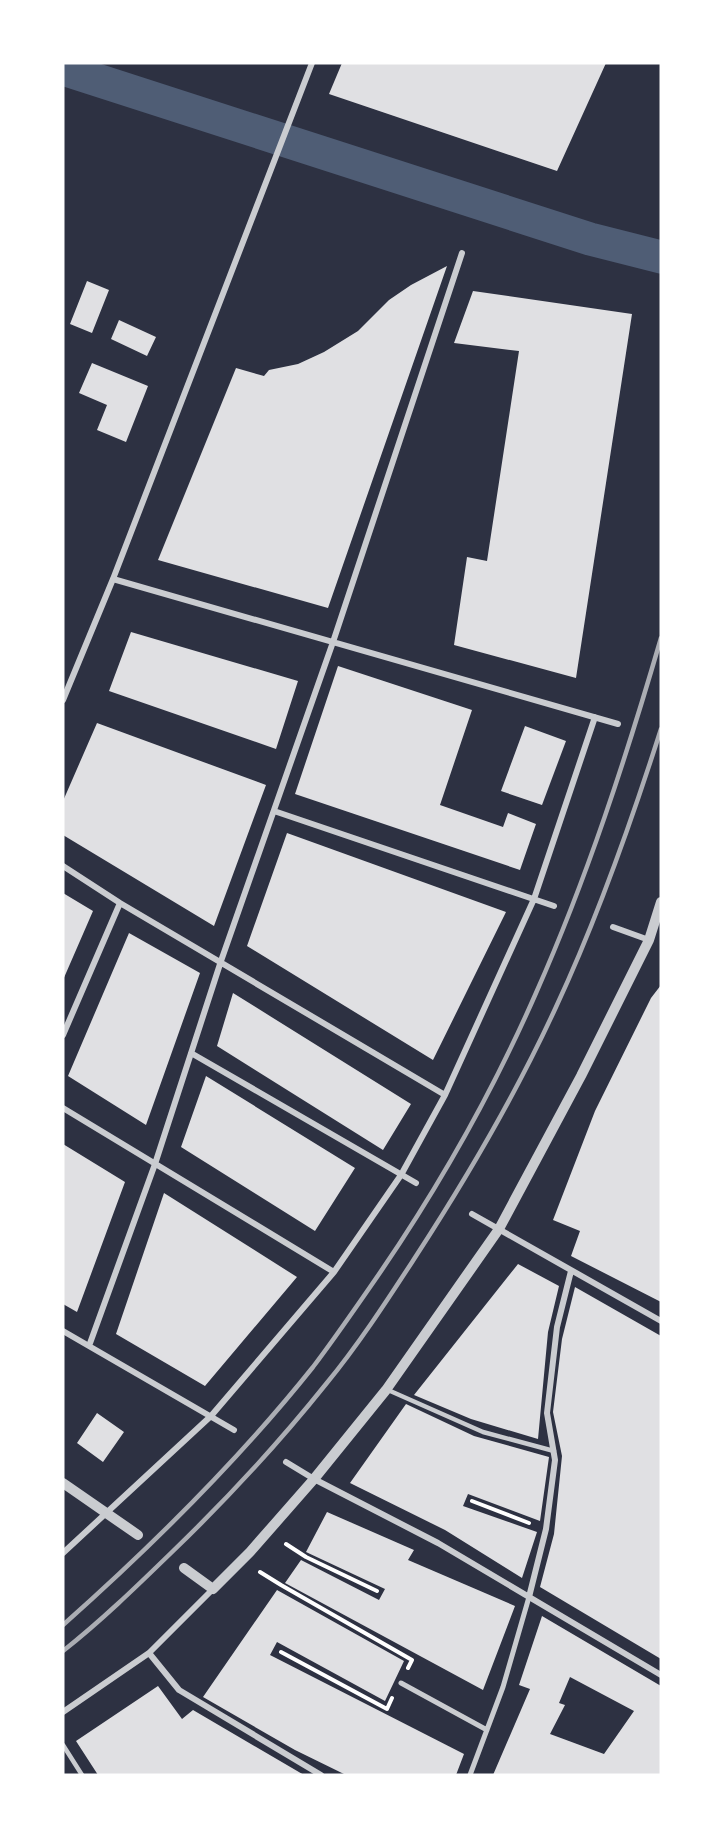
<svg xmlns="http://www.w3.org/2000/svg" width="724" height="1838" viewBox="0 0 724 1838" font-family="Helvetica,sans-serif">
<style>
.lines{fill:none;stroke-linecap:round;stroke-linejoin:round}
.canal{stroke:#4f5d75;stroke-width:33}
.building{fill:#e0e0e3;fill-rule:evenodd}
.path{stroke:#fff;stroke-width:4}
.service{stroke:#caccd0;stroke-width:4.5}
.pedestrian{stroke:#caccd0;stroke-width:5}
.minor{stroke:#caccd0;stroke-width:6}
.tertiary{stroke:#caccd0;stroke-width:10}
.rail{stroke:#abadb3;stroke-width:4.5}
</style>
<rect width="100%" height="100%" fill="#2d3142"/>
<g class="lines">
<path class="canal" d="M63,69L590,239L661,257"/>
</g>
<path class="building" d="M342,63H606L557,171L329,94Z
M447,266L328,608L158,560L236,368L264,376L269,370L298,364L324,352L358,331L389,300L411,285Z
M87,281L109,290L92,333L70,324Z
M473,291L632,314L576,678L454,645L467,557L487,561L519,351L454,343Z
M119,320L156,337L147,356L111,339Z
M92,363L148,386L126,442L97,430L107,405L79,393Z
M131,632L298,681L276,749L109,691Z
M338,666L472,710L440,805L503,827L508,813L536,824L520,870L295,794Z
M97,723L266,785L214,926L63,835V801Z
M525,726L566,741L542,805L501,791Z
M287,833L506,912L433,1060L247,946Z
M63,893L93,911L63,980Z
M129,933L200,973L146,1125L68,1076Z
M661,985V1302L571,1256L580,1231L553,1220L595,1111L651,998Z
M233,993L411,1104L383,1150L217,1046Z
M206,1076L355,1168L315,1231L181,1147Z
M63,1144L125,1182L77,1312L63,1304Z
M164,1193L297,1277L205,1386L116,1334Z
M518,1264L559,1286L548,1332L538,1439L471,1419L414,1395Z
M575,1287L661,1336V1659L540,1587L554,1534L562,1456L553,1412L562,1339Z
M406,1404L474,1436L549,1457L540,1521L468,1494L463,1506L537,1532L522,1578L445,1530L350,1483Z
M97,1413L124,1432L103,1462L77,1443Z
M327,1512L414,1550L408,1560L515,1606L483,1690L285,1583L301,1560L379,1600L385,1589L306,1552Z
M277,1590L404,1661L385,1701L277,1642L270,1655L464,1754L456,1775H346L295,1750L203,1697Z
M542,1616L661,1686V1775H493L530,1689L519,1685ZM570,1677L634,1711L604,1754L550,1734L565,1705L559,1703Z
M158,1686L182,1719L193,1710L304,1775H98L76,1741Z"/>
<g class="lines">
<path class="path" d="M472,1501L529,1523
M286,1544L306,1557L377,1591
M260,1572L281,1585L412,1660L408,1668
M281,1652L387,1709L392,1698"/>
<path class="service" d="M388,1390L483,1432L554,1451
M63,1745L82,1775"/>
<path class="pedestrian" d="M401,1683L487,1730
M470,1775L503,1687L529,1597"/>
<path class="minor" d="M113,579L618,724
M63,700L113,579L312,63
M274,811L554,906
M63,866L120,903L445,1095
M613,927L649,940
M63,1035L120,903
M191,1053L416,1183
M63,1108L334,1272
M472,1214L661,1321
M63,1331L234,1430
M89,1346L155,1164L221,961L333,642L462,253
M286,1462L314,1479L438,1543L661,1675
M63,1553L211,1416L334,1272L401,1175L445,1095L534,899L595,717
M529,1597L546,1529L555,1460L547,1413L557,1327L571,1271
M149,1653L179,1690L321,1775
M63,1712L149,1653L213,1589"/>
<path class="tertiary" d="M63,1483L138,1535
M184,1568L213,1589L250,1552L314,1479L386,1390L499,1229L581,1076L649,940L661,902"/>
<path class="rail" d="M63,1625C153,1545 238,1461 313,1367C332,1342 350,1316 368,1290C433,1197 490,1098 536,993C587,878 626,758 661,638
M63,1651C101,1621 136,1587 171,1553C226,1500 278,1444 326,1384C359,1344 388,1299 416,1256C468,1176 516,1094 556,1007C598,917 631,823 661,729"/>
</g>
<rect width="724" height="1838" fill="none" stroke="#ffffff" stroke-width="129"/>
</svg>
